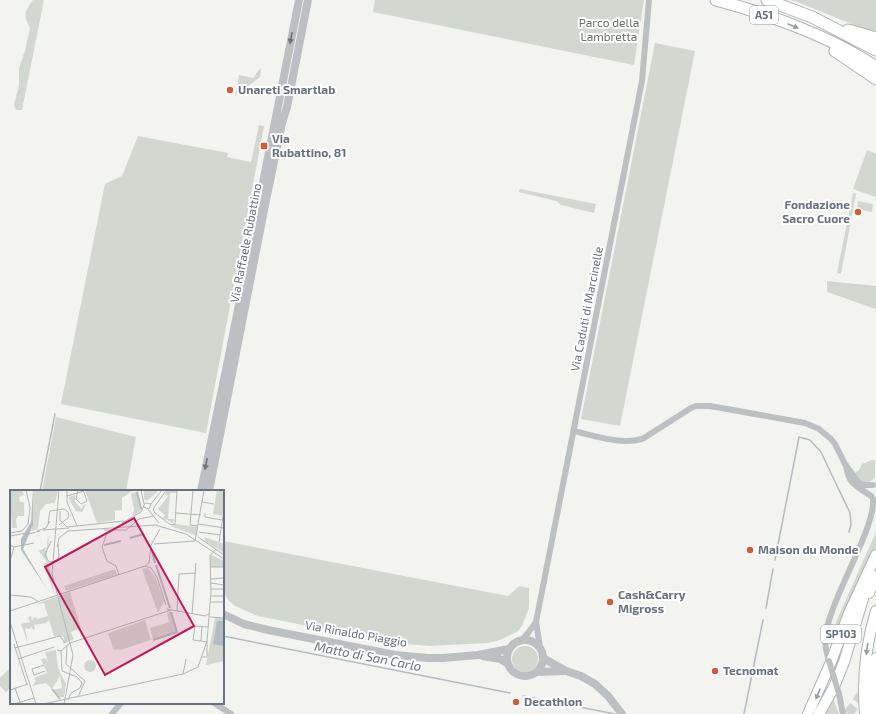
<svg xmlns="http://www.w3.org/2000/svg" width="876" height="714" viewBox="0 0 876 714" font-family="'Exo 2',sans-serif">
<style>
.green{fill:#d2d8d0}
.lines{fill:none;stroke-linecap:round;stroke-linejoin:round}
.stream{stroke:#b4bec2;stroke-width:1.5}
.trunk-tunnel{stroke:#d0d3d3;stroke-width:10;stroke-dasharray:10 5;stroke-linecap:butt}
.primary-casing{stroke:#afb2b6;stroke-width:12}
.trunk-casing{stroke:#b0b3b6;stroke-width:12}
.motorway-casing{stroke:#b0b3b6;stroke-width:13}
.minor{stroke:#bdc0c3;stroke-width:6}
.tertiary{stroke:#bdc0c3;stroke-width:8}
.primary{stroke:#fff;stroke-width:10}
.trunk{stroke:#fff;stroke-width:10}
.motorway{stroke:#fff;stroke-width:11}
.minor-bridge{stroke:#bdc0c3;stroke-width:6}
.oneway{fill:#949ca4}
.oneway2{fill:#66727d}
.poi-dot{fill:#cc5f37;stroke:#fff;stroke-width:1.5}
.labels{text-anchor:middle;stroke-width:4;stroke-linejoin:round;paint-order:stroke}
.shield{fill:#fff;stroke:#949ca4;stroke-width:1}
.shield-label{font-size:11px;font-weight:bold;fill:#66727d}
.park-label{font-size:12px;fill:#677564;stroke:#fff}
.poi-label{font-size:12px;font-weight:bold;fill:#66727d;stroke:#fff;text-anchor:start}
.street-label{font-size:12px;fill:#66727d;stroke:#fff}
.water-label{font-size:13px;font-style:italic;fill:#62737b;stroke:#fff}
.inset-river{fill:none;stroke:#b4bec2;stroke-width:2}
.inset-road{fill:none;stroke:#b2b7bb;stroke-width:1}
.view{fill:#c2185b;fill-opacity:0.15;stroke:#c2185b;stroke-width:2}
.inset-edge{fill:none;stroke:#66727d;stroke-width:2}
</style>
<rect width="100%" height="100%" fill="#f3f3f0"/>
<path class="green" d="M33,0H44L22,110H16L14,105L19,85V68L25,51L30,28C23,14 24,13 33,0Z
M375,0H644L634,65L373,12Z
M790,0H876V34L800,3Z
M655,43L695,51L620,426L581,419Z
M261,67L260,77L242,91L239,90L240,92L235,96L239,75L253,78Z
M259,125L264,126L206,433L61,404L105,184L122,176L138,136L228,153L227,157L251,162Z
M867,150L876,154V197L853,189Z
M520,189L596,204L594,213L561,205L556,201L519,192Z
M853,193L856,194L841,274L837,273Z
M858,201L873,204L872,212L857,209Z
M827,281L876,286V309L827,292Z
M56,417L136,437L126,491H42Z
M872,460H875V478L867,483L861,482L855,473L859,470L862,464Z
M876,532V548L833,649L832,636L837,620Z
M223,541L508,596L519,586L529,588V608L522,626L518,631L500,640L488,643L429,646L393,643L258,616L235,606L228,600L223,591Z
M512 659a13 13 0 1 1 26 0a13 13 0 1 1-26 0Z
M11,667V687L6,692L0,686V678Z
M833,699L839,714H825Z"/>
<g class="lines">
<path class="stream" d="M40,491L55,414
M775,560L799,437L810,440L821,452L850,513L851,525L849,532
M766,608L773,569
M223,636L510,693
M523,696L615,714
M744,714L763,620"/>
<path class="trunk-tunnel" d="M848,714L867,688"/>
<defs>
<path id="primary" d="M865,714C862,680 866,644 876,611
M874,714L873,678L876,658"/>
<path id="trunk" d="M869,593L876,576
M808,714L831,662L849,613L876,555
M819,714L834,687L844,662L867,585"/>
<path id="motorway" d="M716,0C768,14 832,37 876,67
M767,0L812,17L876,50
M848,30L876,38
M835,51L876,79"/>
</defs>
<use href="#primary" class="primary-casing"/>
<use href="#trunk" class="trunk-casing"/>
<use href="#motorway" class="motorway-casing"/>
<path class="minor" d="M574,431C595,436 624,446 644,438L691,408L696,406H710L805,423L819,429L831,439L835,444L845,464L859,483L863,485H873
M846,465C849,486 856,485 871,496
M522,640L528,633L536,622
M540,647L536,622L642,81L649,0
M829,661C827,654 825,648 825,640C827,603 876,529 873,499
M839,694L843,714
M214,703L231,714
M112,714L121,703"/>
<path class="tertiary" d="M201,491L227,365L299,0
M209,491L265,205L282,123L287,107L308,0
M223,614L244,624L268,630L395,655L428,658H443L478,655L509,649
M507 658a18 18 0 1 1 36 0a18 18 0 1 1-36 0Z
M483,656L500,659L507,663
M543,658L566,671L581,676L595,684L608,696L622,714
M537,672L565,671"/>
<use href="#primary" class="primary"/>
<use href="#trunk" class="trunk"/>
<use href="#motorway" class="motorway"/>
<path class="minor-bridge" d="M829,661L839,694"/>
</g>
<defs><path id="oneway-solid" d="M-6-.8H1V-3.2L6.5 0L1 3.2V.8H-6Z"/></defs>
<g class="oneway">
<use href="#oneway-solid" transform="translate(793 26) rotate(22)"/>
<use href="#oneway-solid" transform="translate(867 649) rotate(98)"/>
<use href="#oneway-solid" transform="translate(818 694) rotate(113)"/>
</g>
<g class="oneway2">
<use href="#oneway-solid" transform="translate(291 38) rotate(101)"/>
<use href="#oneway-solid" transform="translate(206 464) rotate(101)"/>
</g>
<g class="poi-dot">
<circle cx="230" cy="90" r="4"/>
<rect x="260" y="142" width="8" height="8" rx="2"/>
<circle cx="858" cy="212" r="4"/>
<circle cx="750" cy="550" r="4"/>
<circle cx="610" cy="602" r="4"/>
<circle cx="715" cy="671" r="4"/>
<circle cx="516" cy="702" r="4"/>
</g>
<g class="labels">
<g class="shield">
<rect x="750" y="6" width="28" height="18" rx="3"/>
<rect x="821" y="625" width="40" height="18" rx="3"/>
</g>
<g class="shield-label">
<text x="764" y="19">A51</text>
<text x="841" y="638">SP103</text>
</g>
<g class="park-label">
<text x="609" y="27">Parco della<tspan x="609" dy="14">Lambretta</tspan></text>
</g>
<g class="poi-label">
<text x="238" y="94">Unareti Smartlab</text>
<text x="272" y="143">Via<tspan x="272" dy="14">Rubattino, 81</tspan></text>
<text x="850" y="209" text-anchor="end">Fondazione<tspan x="850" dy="14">Sacro Cuore</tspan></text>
<text x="758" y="554">Maison du Monde</text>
<text x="618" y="599">Cash&amp;Carry<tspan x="618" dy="14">Migross</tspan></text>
<text x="723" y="675">Tecnomat</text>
<text x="524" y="706">Decathlon</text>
</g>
<g class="street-label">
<text transform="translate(246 243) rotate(-79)" y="4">Via Raffaele Rubattino</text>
<text transform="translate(587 309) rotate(-79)" y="4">Via Caduti di Marcinelle</text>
<text transform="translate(356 634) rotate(10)" y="4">Via Rinaldo Piaggio</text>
</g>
<g class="water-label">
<text transform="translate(368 656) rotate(11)" y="5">Matto di San Carlo</text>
</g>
</g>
<g transform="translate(10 490)">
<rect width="214" height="214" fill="#f3f3f0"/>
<path d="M0,0H12L14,5L9,7L10,12H14V26H8L6,29L7,38H2ZM23,0H48L45,13L36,14L30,21L28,39L22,41ZM123,0L112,8V20L105,21V30L87,33L75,0ZM134,0H147V2L137,11L134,9ZM207,0H214V26L203,24ZM128,1L132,19L124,26L122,24L124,20L121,4ZM160,2L158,29H164L163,33L153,28L155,25L148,19L158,6L154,4ZM65,5V11L71,19L75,14L76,15L72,22L66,21L60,11L59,7ZM165,34L188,37L187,46L161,36ZM38,44L39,56L36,60L45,106L35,78L34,74L37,72L29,61L37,57ZM194,47L214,54V63L196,52ZM201,65L214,71V77H200ZM138,78L146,88L154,111L148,123L132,79ZM105,79L107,85L56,101L54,96ZM60,102L71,138L61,142L64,149L53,154L54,147L44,146L39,130L36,133L24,135L25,139L23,140L21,136L20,139L15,138L18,154L11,134L20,132L18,127L21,126L22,131L23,128L26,127L27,129L38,126L34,113L26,114ZM161,121L167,142L143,150L140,138L159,132L157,123ZM205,128H214V171L196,175ZM135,130L141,150L111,160L103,159L98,143L93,145ZM46,160L48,178L56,194L54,207H50L42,200L52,198L50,186L42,199L36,193L22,196L26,191L24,188L37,183L31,169L35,168L38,172L35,162ZM74 176a6 6 0 1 1 12 0a6 6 0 1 1-12 0Z" fill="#d2d8d0"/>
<path d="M23,0V35L13,59L37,99L11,60V49L21,32ZM207,131H214V156L203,154Z" fill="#b4bec2"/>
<path class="inset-river" d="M127,2L131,19M120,48L134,44M94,55L111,51M142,61L145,73M146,75L160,118M143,150L167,142L161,122M42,199L50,209"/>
<path class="inset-road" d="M49,0L42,84L63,165L54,214M57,0V12L67,36M68,0L66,9L71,14L77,11L73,0M131,0L134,14M183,0L180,35L188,36M167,2H155L143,19L145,23L161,35L165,34L167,0M57,6L74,1M192,12L204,14M141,14L152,0M138,19L149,33M50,21V30L57,37L114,31M166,23L191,25M195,23V27L212,30M112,33L131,22L135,13L141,14L139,19L134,17M38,34L40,21L54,19L58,22L59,27L49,35M189,34L214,38M33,40L59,38M94,40H116L129,29L143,26M27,41L36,38L40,31M189,42L210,45M0,43L12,41L18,34L20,18L16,0M97,43L92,57L97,71L106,76L109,85M15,45L30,41M0,46L17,43M188,47L214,65M41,51L35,65L39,72L46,71L49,67L48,54M209,52L213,26M144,54L185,51L194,0M0,55L4,57L24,53M47,57L49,48L58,41L145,35L176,44L214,69M0,71L4,57M135,76L141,78L147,87L156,115M200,77H214M201,89L214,88M201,93L214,95M201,99H214M0,105L21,107L29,112M201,106H214M201,112H214M157,119L195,126L199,124M0,121L135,76L139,73L141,55L150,39M167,121L169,84L186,83M182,124L186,73M200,127L214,128M0,132L26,214M191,151L192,136M197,152L183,150L185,136L198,137M4,154L17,195M57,155L56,174L75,191L68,207M5,158L50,146L55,153M47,160L51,161L60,153L161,120M51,161L52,181L67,187L72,193L70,198L61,203L58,210M192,167H197V151M8,169L44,157M34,175L22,179L24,185L35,181M173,184L176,169M5,198L10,212M0,200L18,194M4,214L24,208M33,214L173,184L188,177L197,151L201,102L200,66L206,59"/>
<path class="view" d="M124,28L184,136L95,185L35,77Z"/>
<rect width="214" height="214" class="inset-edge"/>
</g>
</svg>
